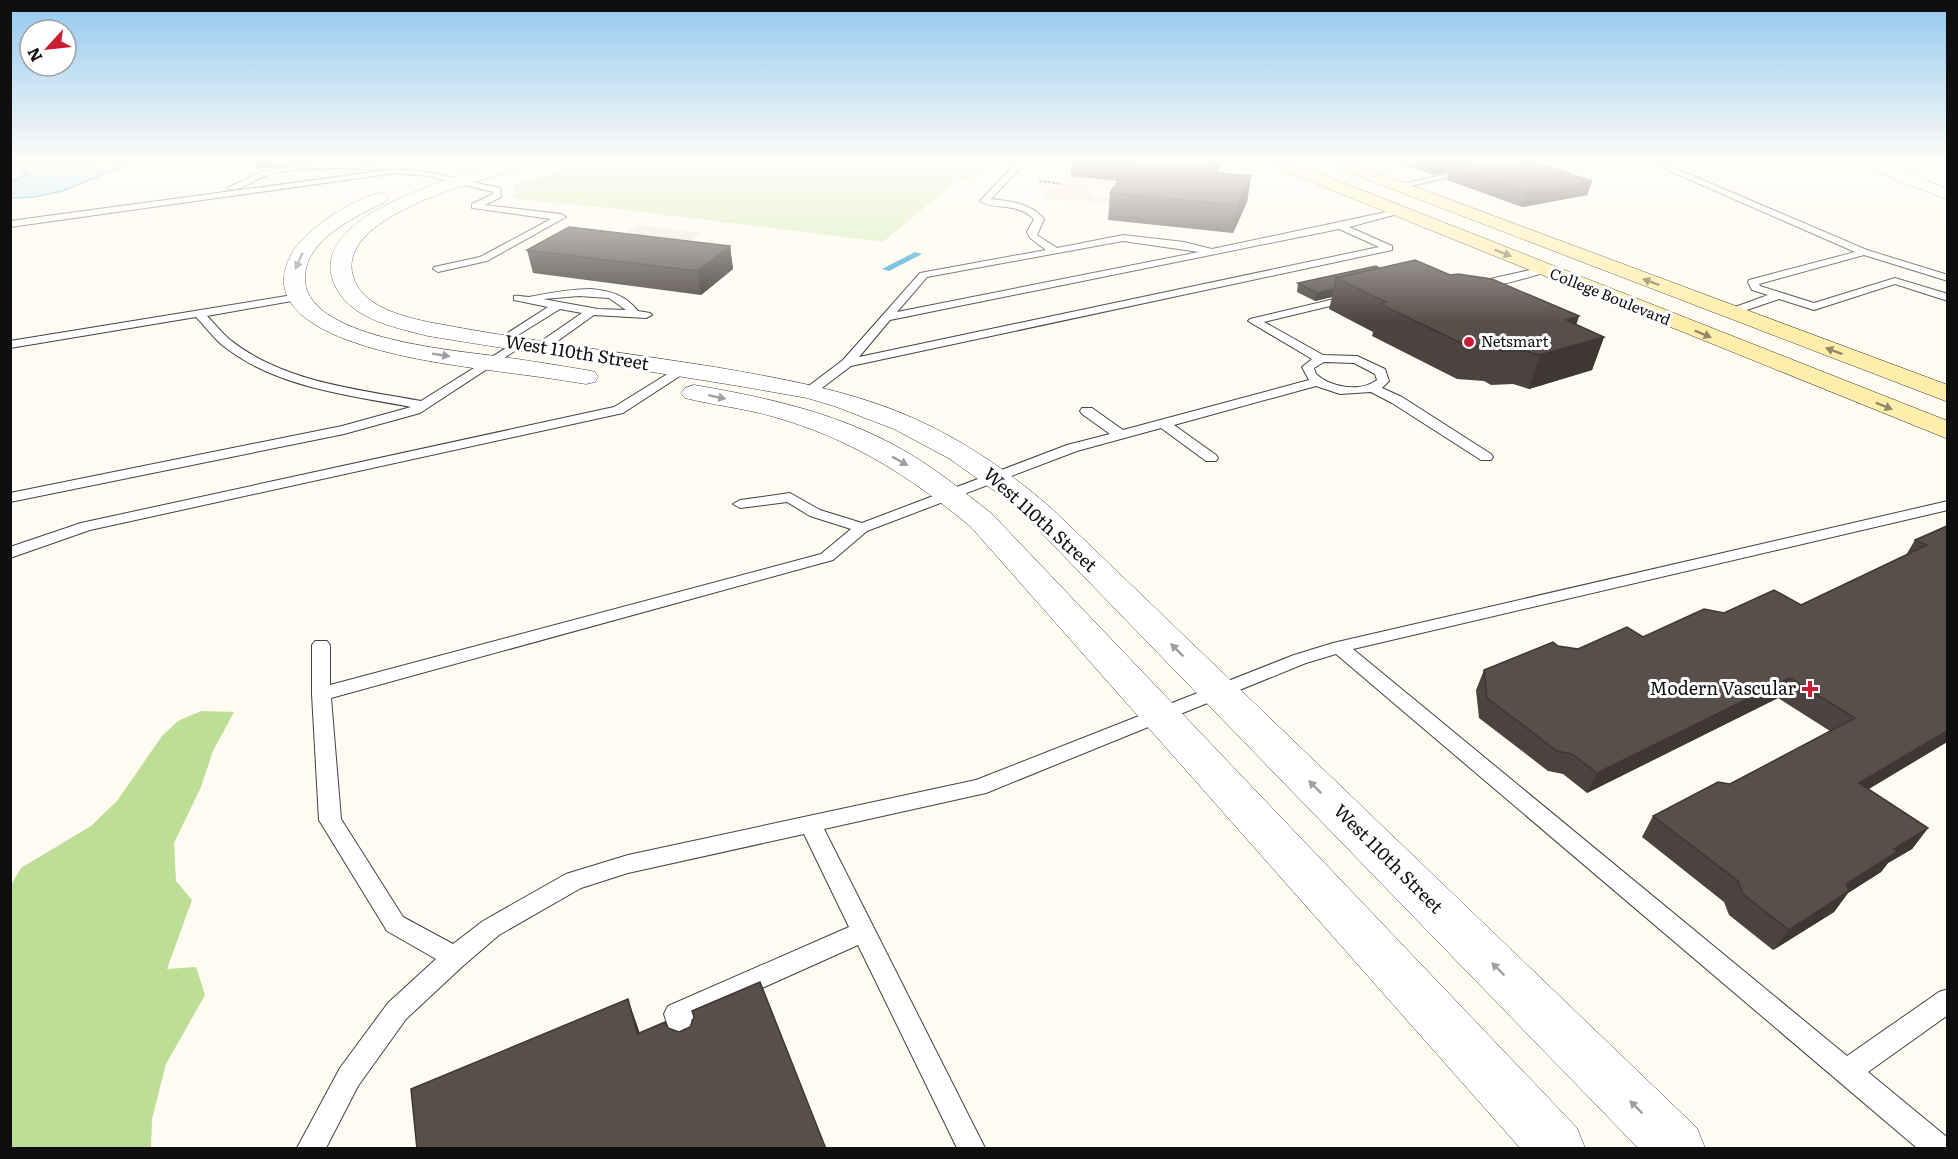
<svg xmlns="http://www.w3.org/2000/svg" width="1958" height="1159" viewBox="0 0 1958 1159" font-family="Literata,serif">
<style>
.green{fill:#d7ecb7}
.forest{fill:#bdde95}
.plaza{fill:#f0eade}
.water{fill:#b2e5fa;stroke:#34a4d5;stroke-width:1.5}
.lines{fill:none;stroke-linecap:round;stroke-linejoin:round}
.stream{fill:#34a4d5;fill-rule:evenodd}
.lane-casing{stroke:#424242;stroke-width:2}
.street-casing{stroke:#424242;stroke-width:1}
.secondary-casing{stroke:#313131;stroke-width:1}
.path{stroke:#313131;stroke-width:2;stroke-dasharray:3 1.5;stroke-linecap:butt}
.lane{fill:#fff;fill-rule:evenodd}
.street{fill:#fff;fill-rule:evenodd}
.secondary{fill:#ffeeab;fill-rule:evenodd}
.wall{fill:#4c4340}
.shaded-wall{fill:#3e3734}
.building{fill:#584e4a;stroke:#3e3734;stroke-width:1.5}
.oneway{fill:#938a65}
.oneway2{fill:#9f9f9f}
.poi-dot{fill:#c71e36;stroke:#fff;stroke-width:2}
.labels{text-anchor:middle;stroke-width:6;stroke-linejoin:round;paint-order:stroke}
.far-street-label{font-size:15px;fill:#0f0f0f;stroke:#fff}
.far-poi-label{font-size:15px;fill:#0f0f0f;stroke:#fff;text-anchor:start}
.street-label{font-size:18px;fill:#0f0f0f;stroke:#fff}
.poi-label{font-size:18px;fill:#0f0f0f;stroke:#fff;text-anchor:end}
</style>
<rect width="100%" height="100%" fill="#fffbf0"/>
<path class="green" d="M601,161H993L973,178L955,182L883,242L618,209L516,199L512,196L515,190L513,186L517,183Z"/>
<path class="forest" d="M201,711L234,712L213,751L201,787L174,843L176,881L192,900L167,969L196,967L205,995L166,1064L152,1119L151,1148H11V885L21,868L91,826L117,801L162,736L178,721Z"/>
<path class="plaza" d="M1069,176L1108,180L1107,182L1115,184L1111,191L1095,189L1091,196L1121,199L1118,204L1040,198L1048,187L1058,188Z
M638,225L702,233L680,247L614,239Z"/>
<path class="water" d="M137,161L62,191L35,197L11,198V182L26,174L21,170V166L11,168V162Z"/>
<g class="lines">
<path class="stream" d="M915,252L922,254L889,271L882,269Z"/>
<defs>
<path id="lane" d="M1018,161H1027L991,199C1011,201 1030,203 1044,219L1037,235L1057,248L1123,235L1184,242L1212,249L1400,209L1405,212L1349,227L1392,246V250L851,366L814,394H806L804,391L806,388L843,360L920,273L1046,250L1030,238L1027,232L1034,219C1015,201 995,211 980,201ZM1339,229L1379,247L859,357L890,320ZM1123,241L1199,252L897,312L927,277Z
M1503,161H1519L1398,189L1394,186Z
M1647,161H1658L1867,250L1948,275V281L1864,255L1759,284L1760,286L1814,303L1895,278L1948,294V301L1895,284L1814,310L1779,299L1735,314H1727V310L1768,295L1752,290L1748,282L1749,280L1855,252Z
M318,163L354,164L376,168L372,170C337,167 299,165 265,176C255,180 235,194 227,188L261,172Z
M396,169L428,172L500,188L501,197L485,205L561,214L566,217L487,261L438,272L433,269L434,267L480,257L551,219L472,208V204L493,194V192L428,176L396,173L10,227V221Z
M1543,267L1547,268V272C1531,276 1484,293 1472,284C1476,281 1532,270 1543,267Z
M591,289C611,291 625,295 638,311L650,313L652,315L646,318L594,315L545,350H537V344L582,313L560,309L505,343H497L495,341L548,307L514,300V296C519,295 524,297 529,297C549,293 570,289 591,289ZM579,296L609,298L626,310L598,309L543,299Z
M299,294L303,295V299L207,316C214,323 221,332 229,339C282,382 356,389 421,401L517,341H525L527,343L420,413L344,434L10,502V493L342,426L411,407C347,395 273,387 221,344C212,336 205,326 196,317L10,348V341Z
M1351,295L1356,298L1355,300L1264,322L1323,355L1357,356L1385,369L1389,381L1382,388L1402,397L1491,454L1493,457L1491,460H1481L1392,403L1371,392L1340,394L1316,386L1174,425L1216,455L1218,458L1216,461H1206L1161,428L1077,451L867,531L833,560L331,698L341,819L403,917L453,944L483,921L566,874L628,855L976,780L1294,655L1333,643L1948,501V510L1353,649L1847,1056L1939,992L1948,989V1015L1868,1072L1948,1138V1148H1917L1336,654L1306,663L986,793L824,829L985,1148H957L858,945L691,1020L701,1050L697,1059L688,1062L679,1059L664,1014L668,1006L849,927L804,834L628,873L581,888L499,935L464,965L406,1019L358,1086L326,1148H297L340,1068L388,1003L436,959L387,931L319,820L312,694V645L315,641H327L330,645V685L821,554L851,529L810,516L787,502L740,508L733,504L740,500L790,493L820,510L862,523L1067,445L1110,434L1082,414L1080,411L1082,408H1092L1123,430L1309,380L1302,367L1312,359L1248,321L1250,319ZM1324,362L1354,363L1375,374L1377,380C1360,393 1330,387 1316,374L1314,368Z
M682,365L688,369L686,372L623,413L90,530L10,558V547L81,523L614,407Z"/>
<path id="street" d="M515,161H542L540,164C497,175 334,213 353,276C361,306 401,316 428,322C523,340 620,352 715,367C783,379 850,390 913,418C963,440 1008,471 1050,507L1697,1128L1705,1148H1638L1028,519L1003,497L950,459L894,429L834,406L807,398L739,386L428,336C394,327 347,319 333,281C308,212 470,172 515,161Z
M1856,161H1878L1948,189V200L1858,164Z
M379,193L385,194L388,198L385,202C356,217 307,238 305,276C301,338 453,350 495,356C526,360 556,365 586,370L595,372L598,377L595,382L586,384C556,379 526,375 495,371C447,364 243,343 291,255C305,229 351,200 379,193Z
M694,385C765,397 839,413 903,450C935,468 963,491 992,514L1577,1128L1585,1148H1520L970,526C908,475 850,438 771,416C742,408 713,405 685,398L681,393L685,388Z"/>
<path id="secondary" d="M1265,161H1288L1948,421V439L1267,164Z
M1337,162H1349L1948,385V402L1337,168L1335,165Z"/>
</defs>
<use href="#lane" class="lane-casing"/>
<use href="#street" class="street-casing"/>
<use href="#secondary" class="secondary-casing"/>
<path class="path" d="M1039,181L1062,184"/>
<use href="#lane" class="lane"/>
<use href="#street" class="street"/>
<use href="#secondary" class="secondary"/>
</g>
<path class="wall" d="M1071,161H1223L1217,173L1251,176L1247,202L1233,233L1108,220L1110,193L1118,181L1071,176Z
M1395,161H1531L1592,181L1587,195L1522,207L1447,180L1449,171L1433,175Z
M730,246L733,269L701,295L533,273L527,250Z
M1379,268L1450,275L1579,316L1576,325L1604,337L1592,370L1529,389L1513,384L1491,385L1484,381L1457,379L1372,336L1373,332L1329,309L1332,297L1315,301L1297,292L1298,283Z
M1947,526V742L1868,789L1928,828L1912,849L1888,863L1881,872L1848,893L1834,912L1773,950L1729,915L1724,902L1642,837L1653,816L1730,784L1830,731L1778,698L1587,793L1563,774L1548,771L1479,718L1476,690L1484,670L1558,646L1578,649L1643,637L1724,613L1801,605L1906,555L1915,540Z"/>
<path class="shaded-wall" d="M255,161H333L258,169Z
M1214,161H1223L1206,198L1209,172Z
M1436,161H1489L1450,166L1449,171L1433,175Z
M1251,176L1247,202L1233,233L1237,205Z
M1592,181L1587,195L1522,207L1526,193Z
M730,246L733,269L701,295L697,271Z
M1334,289L1332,297L1315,301L1317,293Z
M1579,316L1568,347L1604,337L1592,370L1529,389L1540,355L1566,320Z
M1790,678L1778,698L1587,793L1597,773Z
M1947,731V742L1844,804L1859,783Z
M1928,828L1912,849L1888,863L1881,872L1848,893L1834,912L1773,950L1789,930L1846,884L1894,849Z
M628,999L643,1042L637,1034Z"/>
<path class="building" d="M1127,161H1214L1209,172L1251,176L1237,205L1110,193L1129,165L1125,164Z
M1473,161H1531L1592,181L1526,193L1450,166Z
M569,227L730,246L697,271L527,250Z
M1415,260L1450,275L1458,274L1492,279L1579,316L1566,320L1604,337L1540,355L1524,351H1502L1495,347L1467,346L1380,304L1386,302L1336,278Z
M1376,266L1379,268L1336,278L1334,289L1317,293L1298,283Z
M1947,526V731L1859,783L1928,828L1894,849L1897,852L1846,884L1849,891L1789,930L1743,894L1738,881L1653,816L1718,782L1730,784L1855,718L1790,678L1597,773L1572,754L1557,751L1487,698L1484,670L1553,642L1558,646L1578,649L1627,627L1643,637L1704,609L1724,613L1774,590L1801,605L1927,545L1915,540Z
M760,982L826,1149H417L411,1089L628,999L637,1034L665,1022L668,1028L679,1032L690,1027L694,1017L692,1011Z"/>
<defs><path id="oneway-solid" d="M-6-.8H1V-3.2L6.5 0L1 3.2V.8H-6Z" transform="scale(1.5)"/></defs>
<g class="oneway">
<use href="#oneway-solid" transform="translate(1503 253) rotate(22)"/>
<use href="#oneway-solid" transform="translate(1651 282) rotate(-159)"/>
<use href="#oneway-solid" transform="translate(1703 334) rotate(22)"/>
<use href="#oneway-solid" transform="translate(1834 351) rotate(-159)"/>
<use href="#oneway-solid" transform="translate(1884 406) rotate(22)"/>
</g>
<g class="oneway2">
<use href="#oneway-solid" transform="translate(299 261) rotate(114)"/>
<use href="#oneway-solid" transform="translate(441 355) rotate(9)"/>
<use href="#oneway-solid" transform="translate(717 397) rotate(12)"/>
<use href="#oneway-solid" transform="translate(900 461) rotate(29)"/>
<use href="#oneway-solid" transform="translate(1177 650) rotate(-135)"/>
<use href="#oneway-solid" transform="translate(1315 787) rotate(-135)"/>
<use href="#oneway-solid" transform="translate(1498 969) rotate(-135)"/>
<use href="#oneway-solid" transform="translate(1636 1107) rotate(-135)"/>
</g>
<linearGradient id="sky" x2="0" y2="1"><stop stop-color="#92c8ef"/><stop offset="0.5" stop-color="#fffdf8"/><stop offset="1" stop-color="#fffdf8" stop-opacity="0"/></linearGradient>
<rect width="1958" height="323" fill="url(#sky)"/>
<g class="poi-dot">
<circle cx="1469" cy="342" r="6"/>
<path d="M1807 680h6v6h6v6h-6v6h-6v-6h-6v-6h6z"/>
</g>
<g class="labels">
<g class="far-street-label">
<text transform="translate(1610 297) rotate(22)" y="5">College Boulevard</text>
</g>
<g class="far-poi-label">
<text x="1481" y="347">Netsmart</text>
</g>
<g class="street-label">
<text transform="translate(577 353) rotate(9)" y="6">West 110th Street</text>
<text transform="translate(1040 520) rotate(42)" y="6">West 110th Street</text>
<text transform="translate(1388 859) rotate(45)" y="6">West 110th Street</text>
</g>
<g class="poi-label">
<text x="1796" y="695">Modern Vascular</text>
</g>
</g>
<rect width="1958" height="1159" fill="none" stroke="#0f0f0f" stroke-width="24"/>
<g transform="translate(48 48) rotate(243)"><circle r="28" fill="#ffffff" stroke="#9f9f9f" stroke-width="1.5"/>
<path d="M0-4.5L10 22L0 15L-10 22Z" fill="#c71e36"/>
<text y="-9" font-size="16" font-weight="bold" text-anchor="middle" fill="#0f0f0f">N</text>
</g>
</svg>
